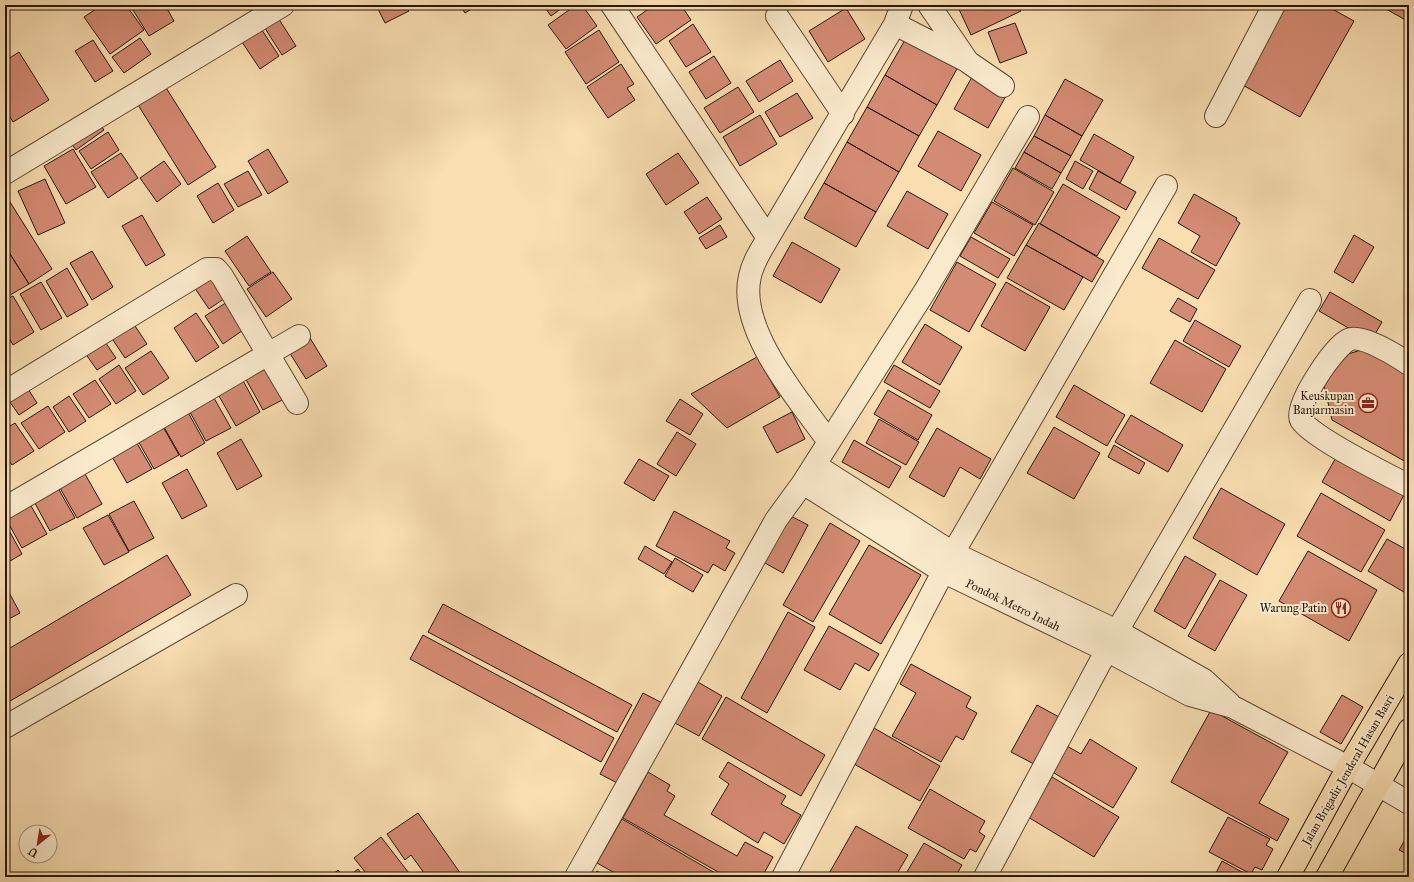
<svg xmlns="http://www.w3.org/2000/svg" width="1414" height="882" viewBox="0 0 1414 882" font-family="'IM FELL Great Primer',serif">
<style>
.building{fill:#d48b73;stroke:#29160a}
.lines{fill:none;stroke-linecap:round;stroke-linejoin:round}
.minor-casing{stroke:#5d4834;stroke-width:24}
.highway-casing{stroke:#29160a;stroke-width:24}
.minor{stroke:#faeacc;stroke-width:22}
.highway{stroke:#f8deb1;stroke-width:22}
.labels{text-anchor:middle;stroke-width:4;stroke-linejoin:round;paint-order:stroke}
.poi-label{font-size:12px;fill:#29160a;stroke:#faeacc;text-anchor:end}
.street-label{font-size:12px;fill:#29160a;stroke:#faeacc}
</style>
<rect width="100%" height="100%" fill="#f8deb1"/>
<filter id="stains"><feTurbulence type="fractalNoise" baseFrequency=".005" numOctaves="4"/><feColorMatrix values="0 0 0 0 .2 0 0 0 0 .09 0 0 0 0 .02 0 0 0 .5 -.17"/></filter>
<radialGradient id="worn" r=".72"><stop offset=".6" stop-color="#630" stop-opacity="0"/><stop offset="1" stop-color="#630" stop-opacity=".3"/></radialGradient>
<path class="building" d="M102,5H126L144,30L110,54L84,17Z
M130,5H165L174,21L149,36Z
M376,5H405L409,11L385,23Z
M460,5H478L465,13Z
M543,5H560L562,8L551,16Z
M576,5H582L597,26L566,49L548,25Z
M654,5H681L691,20L656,44L637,17Z
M957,5H1018L1021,11L971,35Z
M1282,5H1325L1354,21L1300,117L1239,83Z
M1379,5H1409V22Z
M846,8L865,39L828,62L809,31Z
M275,13L296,46L282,55L261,22Z
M1015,23L1027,53L1000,63L988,32Z
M258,24L279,56L260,69L238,36Z
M693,24L711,52L686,67L669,41Z
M599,30L619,62L586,84L565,52Z
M140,38L151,54L124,73L112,57Z
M906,38L958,67L937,105L885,75Z
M93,40L113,71L95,82L75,51Z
M19,52L49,100L13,122L5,109V61Z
M714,56L731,83L706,99L689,72Z
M780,60L793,81L759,102L746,81Z
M621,64L634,84L627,88L635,100L608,118L587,87Z
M885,75L937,105L919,136L867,107Z
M972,77L1006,96L988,128L954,109Z
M1065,79L1103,100L1082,136L1045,115Z
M163,83L216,167L188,185L135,100Z
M738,87L754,112L720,133L704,108Z
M797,93L813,118L780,137L765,112Z
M867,107L919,136L899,172L847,142Z
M92,113L104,130L76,150L64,133Z
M760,115L777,144L740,166L723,137Z
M1045,115L1082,136L1071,156L1034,136Z
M938,131L981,155L961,191L918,166Z
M108,132L119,150L91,169L79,151Z
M1094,134L1134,157L1120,183L1080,160Z
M1034,136L1071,156L1061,173L1024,152Z
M847,142L899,172L876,212L824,183Z
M73,149L96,187L66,204L44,166Z
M268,149L288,182L268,194L248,161Z
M1024,152L1061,173L1052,189L1015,168Z
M121,153L138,178L108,198L91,172Z
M678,153L699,183L666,205L646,174Z
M164,161L181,184L157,202L140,178Z
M1075,161L1093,171L1083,189L1066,179Z
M1013,168L1054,192L1035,225L994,201Z
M248,171L262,195L238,207L224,184Z
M1098,171L1136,192L1126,210L1089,189Z
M45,179L65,223L38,235L18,191Z
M218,183L234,210L213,223L197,196Z
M824,183L876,212L856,247L804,218Z
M1063,184L1120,217L1097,256L1040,224Z
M907,191L948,214L928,249L887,226Z
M5,194L52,269L29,284L5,246Z
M1194,194L1237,218L1236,220L1240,223L1216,266L1191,252L1200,236L1178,223Z
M707,197L722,219L699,234L684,212Z
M992,202L1033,225L1014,256L974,233Z
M142,215L165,255L146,266L122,226Z
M1039,223L1104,261L1092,282L1026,245Z
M720,225L727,237L706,249L699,238Z
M1354,235L1374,247L1353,283L1334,272Z
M247,236L271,272L249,286L225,251Z
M971,237L1010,259L998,278L960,256Z
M1159,238L1215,270L1198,299L1142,268Z
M792,242L840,269L821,303L773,276Z
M1026,245L1083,277L1064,310L1007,278Z
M5,246L29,284L5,298Z
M92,251L113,287L92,300L70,263Z
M957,262L996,284L969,332L930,310Z
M67,268L88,305L67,317L46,281Z
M210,268L228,296L209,309L190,281Z
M273,272L292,299L266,317L247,289Z
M41,282L62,318L41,330L20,294Z
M1006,282L1050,307L1025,351L981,326Z
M1330,292L1382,322L1371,341L1319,311Z
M13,296L34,332L13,345L5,331V300Z
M1178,298L1197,309L1190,322L1170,311Z
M232,299L249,326L223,344L205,316Z
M196,313L219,347L196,362L174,328Z
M127,314L147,344L125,358L105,328Z
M1195,320L1241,346L1229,367L1183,341Z
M925,324L962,347L940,385L902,362Z
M99,333L116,358L97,370L80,346Z
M307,333L327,366L306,379L286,347Z
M1175,340L1226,369L1202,412L1150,383Z
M1371,347L1409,369V461L1406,462L1332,420L1324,385L1338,357Z
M151,351L169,378L143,395L125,368Z
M757,357L780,397L727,428L691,394Z
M268,360L288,397L263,410L243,374Z
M119,365L136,391L116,404L99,379Z
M894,365L940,391L930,408L884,382Z
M240,375L260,412L236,426L215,389Z
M21,378L37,403L19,415L5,395Z
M95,380L111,404L89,418L73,394Z
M1074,385L1125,415L1107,446L1056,417Z
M888,390L932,415L918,440L874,414Z
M210,391L231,428L206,441L186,405Z
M69,396L86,421L69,432L53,407Z
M680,399L703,414L690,435L666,421Z
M48,406L65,432L39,449L21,423Z
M185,407L205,443L181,457L160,420Z
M792,412L805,439L777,453L763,427Z
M1131,415L1183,445L1168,472L1115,442Z
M158,418L179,455L154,469L133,432Z
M879,419L919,442L906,465L866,443Z
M15,423L34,451L12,465L5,455V429Z
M1054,427L1100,453L1074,499L1027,473Z
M937,428L991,459L980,479L960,467L944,497L909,477Z
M677,432L696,444L676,476L657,464Z
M131,433L152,469L127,483L106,446Z
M241,439L262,476L237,490L217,453Z
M854,440L901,467L889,488L842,462Z
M1114,445L1145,463L1139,474L1108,457Z
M1338,454L1405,493L1390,521L1322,482Z
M639,459L669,476L654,501L624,483Z
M81,467L102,504L77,518L56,481Z
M187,469L207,506L182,519L162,483Z
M54,481L75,518L50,531L30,494Z
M1221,488L1285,524L1257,575L1193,538Z
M1321,493L1385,530L1361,572L1297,536Z
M26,497L47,534L22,548L5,517Z
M134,501L154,538L129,551L109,514Z
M674,511L730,541L726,548L735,553L725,571L713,564L708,573L656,546Z
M108,515L129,552L104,565L83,528Z
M789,515L808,525L783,573L763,562Z
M5,523L22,554L5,564Z
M830,523L860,541L813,622L783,605Z
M1387,539L1409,551V595L1368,571Z
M869,545L921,575L881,644L829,614Z
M645,546L672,562L664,574L638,559Z
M1308,551L1377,590L1349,641L1279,601Z
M167,555L191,595L5,704V651Z
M1185,556L1216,574L1185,629L1154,611Z
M675,558L703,575L693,592L665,576Z
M1220,580L1247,595L1215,651L1188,636Z
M5,585L20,613L5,621Z
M443,604L632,705L617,732L428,632Z
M788,612L815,627L767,713L741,698Z
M829,626L879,654L869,671L855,663L840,690L804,670Z
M423,635L614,738L601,762L410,659Z
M911,664L971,697L966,707L977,713L963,740L956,736L941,762L892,736L916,693L900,684Z
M696,681L722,696L699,736L673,722Z
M643,693L666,705L623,786L600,774Z
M1342,695L1363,707L1341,744L1320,732Z
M726,697L825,755L801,796L702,739Z
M1037,705L1059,717L1034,764L1011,752Z
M1211,710L1288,752L1259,803L1289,819L1277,841L1171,782Z
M874,728L940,766L920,801L854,764Z
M1090,739L1137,768L1113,808L1049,770L1065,745L1081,754Z
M728,762L786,796L781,804L801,815L784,844L764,832L758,843L711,814L729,784L719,777Z
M648,772L670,785L667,791L675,796L664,815L737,856L745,842L773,857L762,877H727L623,818Z
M1052,777L1119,817L1094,857L1028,817Z
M930,789L985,821L979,832L985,836L976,852L970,849L964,859L908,828Z
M418,813L463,877H427L411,855L405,860L387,834Z
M1228,817L1270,839L1266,845L1273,849L1262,870L1255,867L1251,874L1209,852Z
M622,819L722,877H622L597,863Z
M856,826L908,855L895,877H827Z
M1409,833V855L1399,850Z
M381,837L412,877H369L354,858Z
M924,843L962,865L958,872L964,877H904Z
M1222,861L1244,873L1242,877H1214Z
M358,869L364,877H348Z
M338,870L344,877H330Z
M597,871L608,877H593Z"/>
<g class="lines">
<defs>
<path id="minor" d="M612,5L768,238
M929,5L968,62L1003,86
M777,16L843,114
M895,24L965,60
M1216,116L1274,5
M5,173L283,5
M1409,364C1397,356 1365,336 1351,339C1337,341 1293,407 1301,420C1314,439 1385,473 1409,486
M5,392L207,269H216L222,276L297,403
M829,442C800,401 737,330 750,276C753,262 761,250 768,238L895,24L902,5
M815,465L953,553L1117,631L1204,680L1230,704
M803,483L942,571L1108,651L1190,695L1233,707L1348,767L1409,803
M5,508L299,336
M5,727L236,595
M576,877L776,520L803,483L925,291L1028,117
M783,877L953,553L1166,186
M985,877L1117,631L1310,300"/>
<path id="highway" d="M1288,877L1348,767L1409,664
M1327,877L1409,730"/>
</defs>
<use href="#minor" class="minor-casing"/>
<use href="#highway" class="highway-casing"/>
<use href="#minor" class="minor"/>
<use href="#highway" class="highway"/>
</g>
<defs>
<symbol id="office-ring" viewBox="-11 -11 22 22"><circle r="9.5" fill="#faeacc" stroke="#8f2418" stroke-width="1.5"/><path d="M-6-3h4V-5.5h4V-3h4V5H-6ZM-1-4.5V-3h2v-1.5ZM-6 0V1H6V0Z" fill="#8f2418"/></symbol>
<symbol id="restaurant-ring" viewBox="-11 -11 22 22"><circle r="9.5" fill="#faeacc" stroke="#8f2418" stroke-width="1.5"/><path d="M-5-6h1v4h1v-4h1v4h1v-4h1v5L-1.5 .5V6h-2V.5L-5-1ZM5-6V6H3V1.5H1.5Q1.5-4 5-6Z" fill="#8f2418"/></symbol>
</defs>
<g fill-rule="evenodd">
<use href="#office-ring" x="1357" y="392" width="22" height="22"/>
<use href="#restaurant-ring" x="1330" y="597" width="22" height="22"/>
</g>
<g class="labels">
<g class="poi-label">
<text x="1354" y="400">Keuskupan<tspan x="1354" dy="14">Banjarmasin</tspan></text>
<text x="1327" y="612">Warung Patin</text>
</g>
<g class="street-label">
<text transform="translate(1013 605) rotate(26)" y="4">Pondok Metro Indah</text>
<text transform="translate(1348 770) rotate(-60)" y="4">Jalan Brigadir Jenderal Hasan Basri</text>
</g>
</g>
<rect width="1414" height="882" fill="none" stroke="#f8deb1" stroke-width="20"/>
<rect x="6" y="6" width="1402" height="870" fill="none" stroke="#29160a" stroke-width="2"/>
<rect x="10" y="10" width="1394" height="862" fill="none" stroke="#29160a"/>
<g transform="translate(38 844) rotate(210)"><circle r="19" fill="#faeacc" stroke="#a6957e"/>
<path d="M0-3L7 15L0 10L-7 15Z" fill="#8f2418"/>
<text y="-6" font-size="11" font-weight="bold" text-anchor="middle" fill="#29160a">U</text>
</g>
<rect width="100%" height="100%" filter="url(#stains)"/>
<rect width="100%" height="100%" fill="url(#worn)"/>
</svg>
